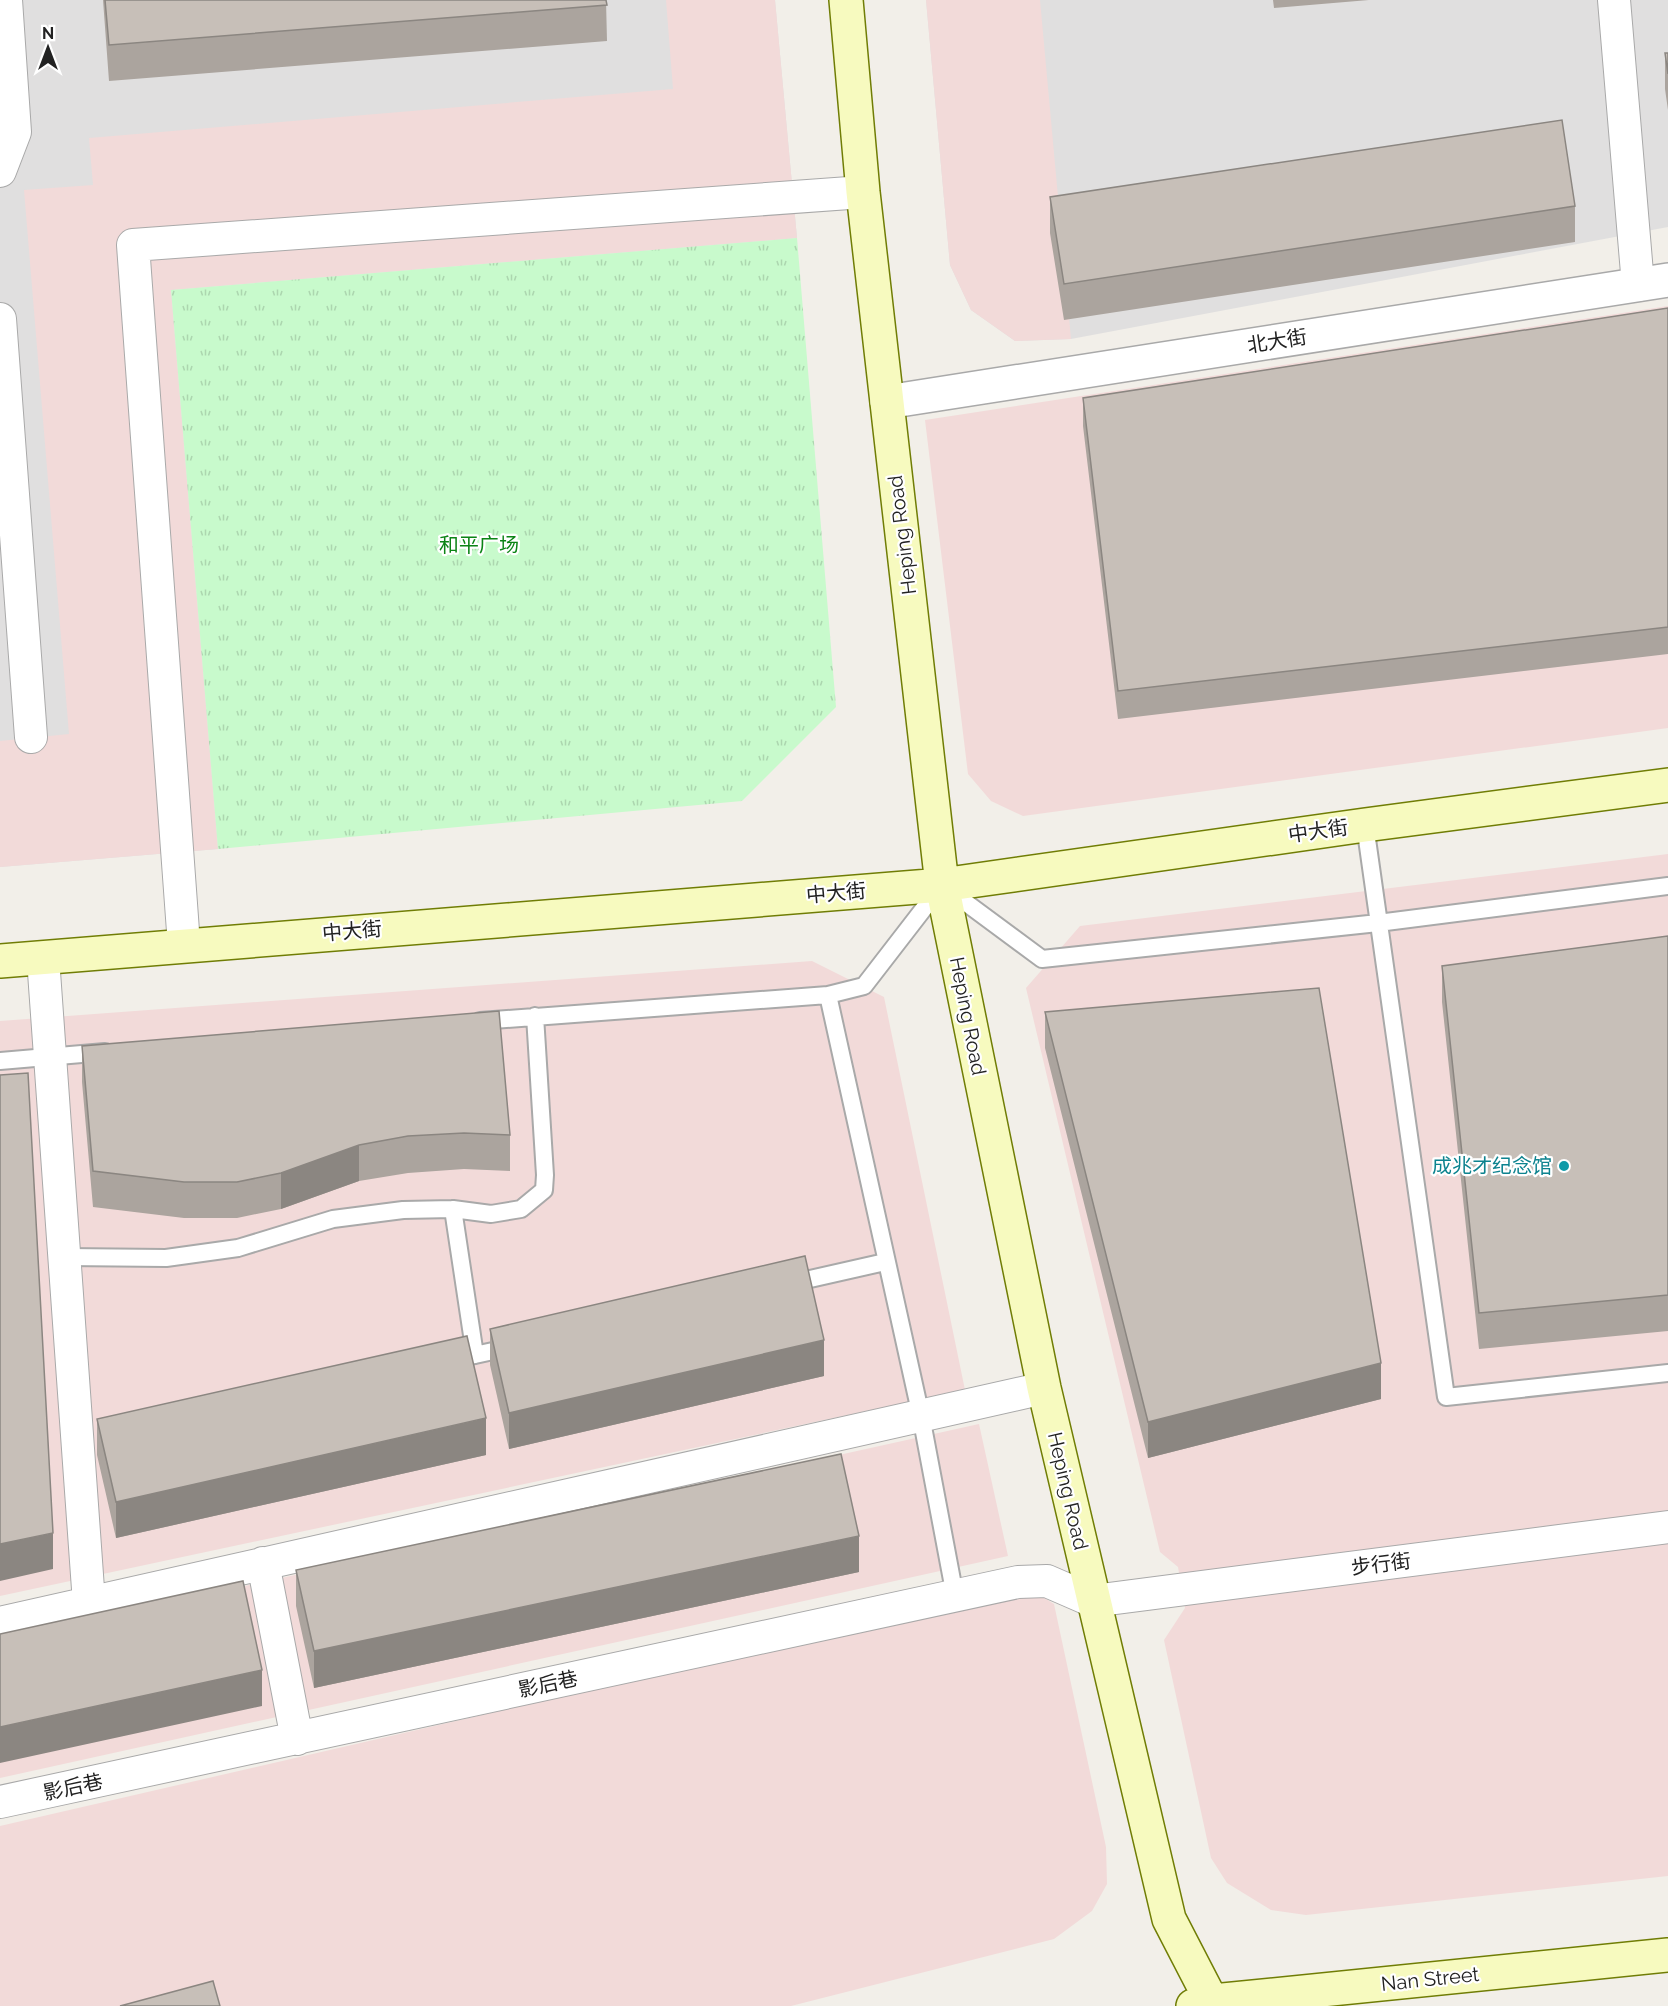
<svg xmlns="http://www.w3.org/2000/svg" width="1668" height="2006" viewBox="0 0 1668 2006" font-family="Raleway,'Noto Sans SC',sans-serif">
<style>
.residential{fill:#e0dfdf}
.commercial{fill:#f2dad9}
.park{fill:url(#park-tufts)}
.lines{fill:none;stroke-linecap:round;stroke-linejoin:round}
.service-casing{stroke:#a9a9a9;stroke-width:20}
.minor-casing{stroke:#a9a9a9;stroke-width:34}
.tertiary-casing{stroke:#a9a9a9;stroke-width:36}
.secondary-casing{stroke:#707d05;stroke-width:36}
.service{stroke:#fff;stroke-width:16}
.minor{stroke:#fff;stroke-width:32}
.tertiary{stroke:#fff;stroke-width:33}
.secondary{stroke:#f7fabf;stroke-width:33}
.wall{fill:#aba49e}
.shaded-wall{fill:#8b8681}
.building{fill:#c7bfb8;stroke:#8b8681;stroke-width:1.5}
.culture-dot{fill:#0f9aa8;stroke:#fff;stroke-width:2}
.labels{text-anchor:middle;stroke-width:4.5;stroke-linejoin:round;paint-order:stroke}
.street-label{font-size:20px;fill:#222;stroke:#fff}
.park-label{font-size:20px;fill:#0c8416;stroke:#fff}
.culture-label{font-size:20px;fill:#0d838f;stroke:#fff;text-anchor:end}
</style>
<defs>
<pattern id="park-tufts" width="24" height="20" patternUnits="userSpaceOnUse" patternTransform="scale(1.5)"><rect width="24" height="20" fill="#c8facc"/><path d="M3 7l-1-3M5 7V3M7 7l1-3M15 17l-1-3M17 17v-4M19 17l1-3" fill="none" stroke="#acd6af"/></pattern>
</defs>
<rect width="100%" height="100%" fill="#f2efe9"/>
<path class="residential" d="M0,0H775L797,238L171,290L218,849L0,867Z
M926,0H1668V227L1071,339L1015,341L971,310L950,265Z"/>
<path class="commercial" d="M666,0H775L797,238L171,290L218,849L0,867V741L69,734L24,190L93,185L89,138L673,89Z
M926,0H1040L1071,339L1015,341L971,310L950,265Z
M1668,306V728L1023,816L991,801L968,774L925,420Z
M1668,854V1876L1306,1915L1271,1910L1227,1883L1211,1858L1164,1640L1185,1608L1178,1567L1160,1552L1026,988L1080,926Z
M812,961L884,997L965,1390L0,1596V1021Z
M979,1424L1008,1556L0,1778V1640Z
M1038,1594L1054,1604L1106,1847L1107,1884L1092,1911L1054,1939L791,2006H0V1826L547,1700Z"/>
<path class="park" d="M797,238L836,707L742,801L218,849L171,290Z"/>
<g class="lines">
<defs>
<path id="service" d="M1365,825L1446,1397L1668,1373
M828,995L921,1416L955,1596
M480,1021L828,995L864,986L942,885L1042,959L1378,923L1668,886
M0,1061L105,1052
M453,1209L475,1355
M65,1257L166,1258L238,1248L333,1219L403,1210L453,1209L491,1214L521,1209L544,1190L545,1175L535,1016
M788,1284L885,1262
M452,1360L511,1347"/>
<path id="minor" d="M1614,0L1638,285
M0,171L15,132L6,0
M0,319L31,737
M184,945L133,245L863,192
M43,958L89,1603
M263,1563L297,1739
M0,1623L1044,1388
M0,1802L1018,1582L1047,1581L1093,1601L1668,1527"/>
<path id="tertiary" d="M887,402L1668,280"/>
<path id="secondary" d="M846,0L863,192L942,885L1044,1388L1169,1919L1214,2006
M0,961L942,885L1365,825L1668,785
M1193,2006L1213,2001L1668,1955"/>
</defs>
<use href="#service" class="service-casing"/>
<use href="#minor" class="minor-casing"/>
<use href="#tertiary" class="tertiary-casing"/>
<use href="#secondary" class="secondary-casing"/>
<use href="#service" class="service"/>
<use href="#minor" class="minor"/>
<use href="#tertiary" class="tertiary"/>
<use href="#secondary" class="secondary"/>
</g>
<path class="wall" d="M103,0H606L607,41L109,81Z
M1273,0H1369L1274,8Z
M1665,53H1668V110L1665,89Z
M1050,197L1575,206V242L1064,320L1050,233Z
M1668,308V654L1118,719L1083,426V398Z
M1668,936V1331L1479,1349L1442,1002V966Z
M1045,1012L1381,1399L1148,1458L1045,1048Z
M82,1046L510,1135V1171L464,1169L408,1173L359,1181L281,1209L237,1218H184L93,1207L82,1082Z
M490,1329L824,1376L509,1449L490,1365Z
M97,1419L486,1455L116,1538L97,1455Z
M296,1570L859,1572L314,1688L296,1606Z"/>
<path class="shaded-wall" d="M359,1145V1181L281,1209V1173Z
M824,1340V1376L509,1449V1413Z
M1381,1363V1399L1148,1458V1422Z
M486,1418V1455L116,1538V1502Z
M53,1533V1569L0,1581V1544Z
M859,1536V1572L314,1688V1651Z
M262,1670V1706L0,1763V1727Z"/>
<path class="building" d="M105,0H606L607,5L109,45Z
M1665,53H1668V74Z
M1562,120L1575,206L1064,284L1050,197Z
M1668,308V627L1118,691L1083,398Z
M1668,936V1295L1479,1313L1442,966Z
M1319,988L1381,1363L1148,1422L1045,1012Z
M499,1011L510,1135L464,1133L408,1136L359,1145L281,1173L237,1182H184L93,1171L82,1046Z
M28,1073L53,1533L0,1544V1075Z
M805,1256L824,1340L509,1413L490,1329Z
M467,1336L486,1418L116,1502L97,1419Z
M841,1454L859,1536L314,1651L296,1570Z
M243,1581L262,1670L0,1727V1634Z
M213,1981L220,2006H120Z"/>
<circle class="culture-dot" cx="1564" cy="1166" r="6"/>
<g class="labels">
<g class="street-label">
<text transform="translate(1277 341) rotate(-9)" y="7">北大街</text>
<text transform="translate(902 535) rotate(-97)" y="7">Heping Road</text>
<text transform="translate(1318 831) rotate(-8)" y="7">中大街</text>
<text transform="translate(836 893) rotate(-5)" y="7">中大街</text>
<text transform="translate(352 931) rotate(-5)" y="7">中大街</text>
<text transform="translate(968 1016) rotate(79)" y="7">Heping Road</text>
<text transform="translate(1068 1491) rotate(77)" y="7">Heping Road</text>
<text transform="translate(1381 1564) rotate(-7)" y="7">步行街</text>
<text transform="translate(548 1684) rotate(-12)" y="7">影后巷</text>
<text transform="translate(73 1787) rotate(-12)" y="7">影后巷</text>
<text transform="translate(1430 1979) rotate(-6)" y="7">Nan Street</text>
</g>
<g class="park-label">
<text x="479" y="552">和平广场</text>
</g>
<g class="culture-label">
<text x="1552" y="1173">成兆才纪念馆</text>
</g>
</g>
<g transform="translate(48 48)" stroke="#ffffff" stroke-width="4.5" paint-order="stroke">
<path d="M0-4.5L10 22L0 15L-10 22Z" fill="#222222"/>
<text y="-9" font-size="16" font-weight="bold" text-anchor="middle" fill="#222222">N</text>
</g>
</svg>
